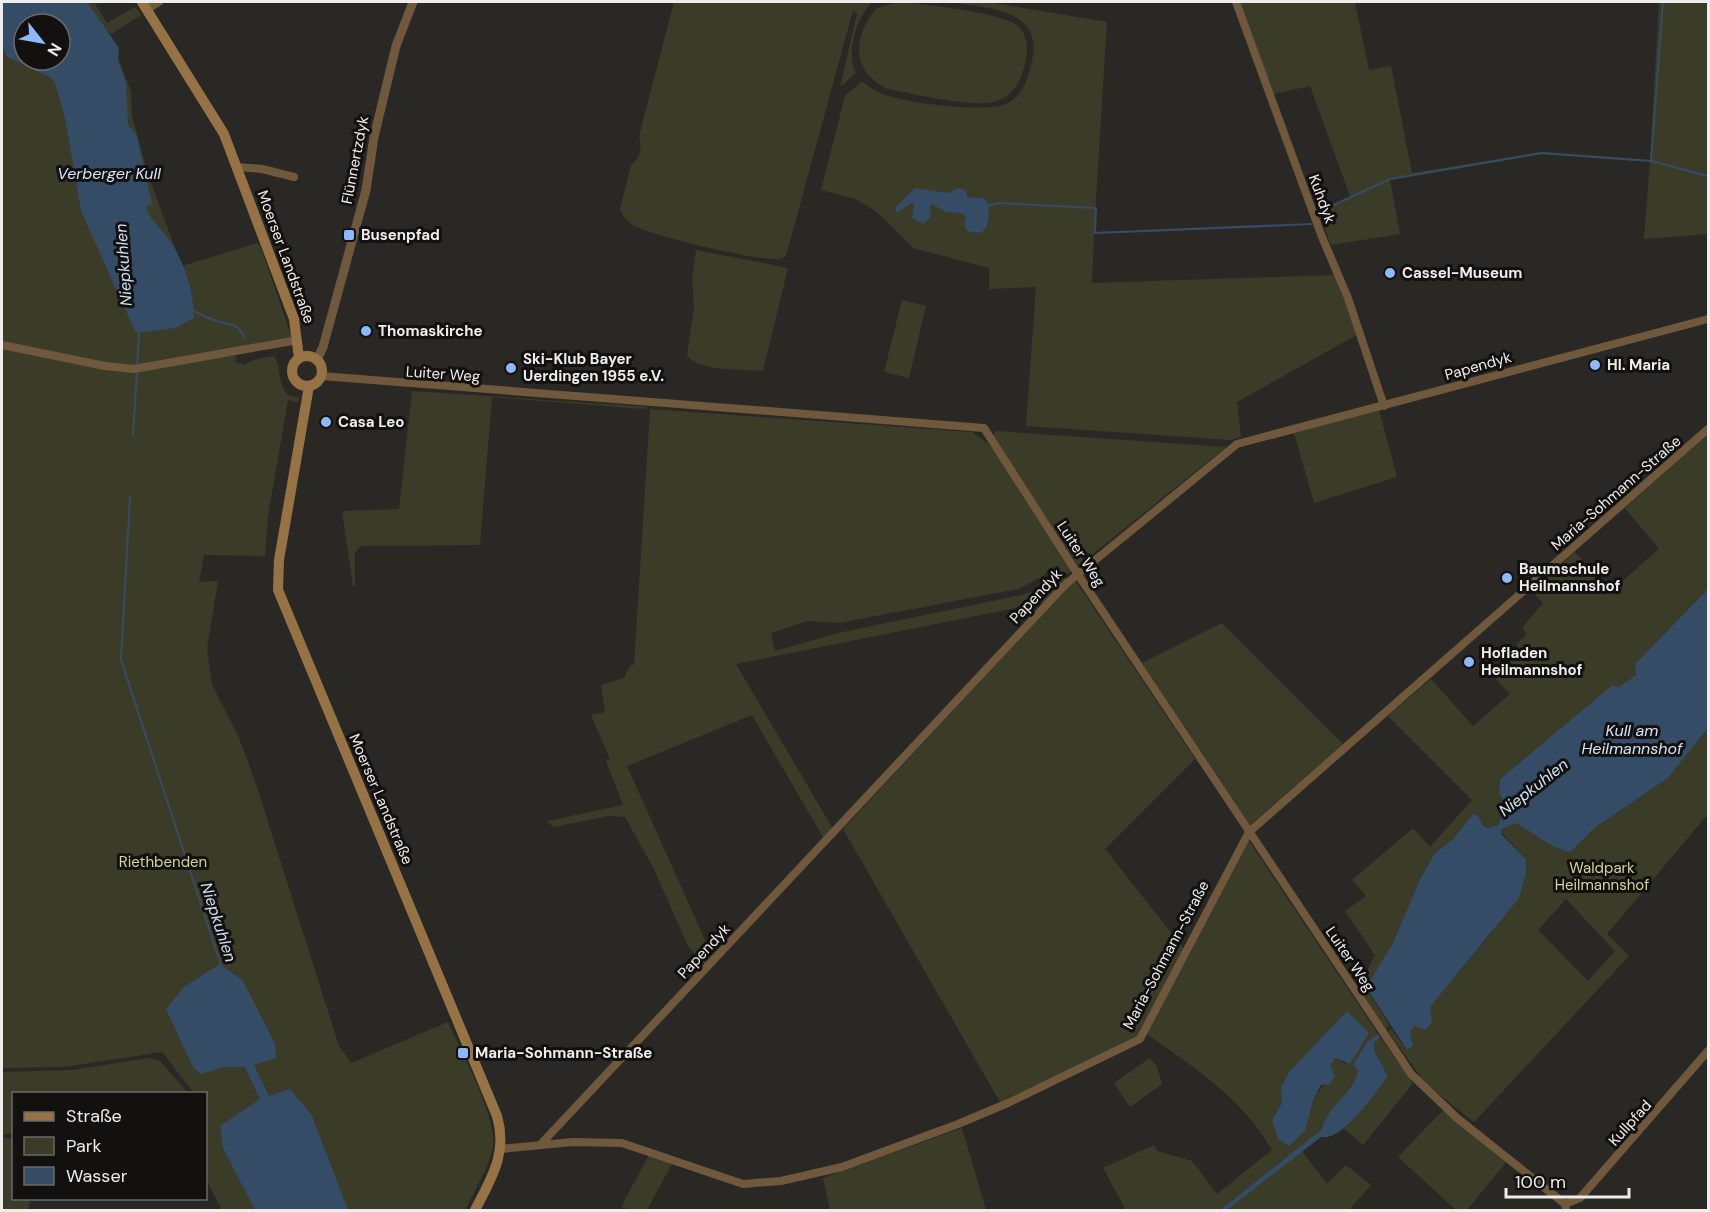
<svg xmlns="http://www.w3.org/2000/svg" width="1710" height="1212" viewBox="0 0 1710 1212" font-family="'DM Sans',sans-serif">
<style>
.green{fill:#3b3c28;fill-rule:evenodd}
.water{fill:#354c67;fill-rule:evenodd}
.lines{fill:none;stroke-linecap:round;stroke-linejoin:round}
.stream{stroke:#354c67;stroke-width:2}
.minor{stroke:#6f583c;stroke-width:8}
.tertiary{stroke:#6f583c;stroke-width:9}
.secondary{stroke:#967244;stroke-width:10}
.poi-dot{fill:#8db9fc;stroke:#121110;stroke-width:2}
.labels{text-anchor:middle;stroke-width:6;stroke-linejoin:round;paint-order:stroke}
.street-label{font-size:15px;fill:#eeedeb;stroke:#121110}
.poi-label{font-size:15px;font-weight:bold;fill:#eeedeb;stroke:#121110;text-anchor:start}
.park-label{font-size:15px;fill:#d2d696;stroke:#121110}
.water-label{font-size:16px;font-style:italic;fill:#d3e3f8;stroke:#121110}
</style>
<rect width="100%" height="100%" fill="#2a2825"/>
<path class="green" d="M2,2H94L107,23L135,7L141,15L111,34L108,31L131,92L132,116L149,178L182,266L258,243L262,251L292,338L224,356H236L235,362L244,365L253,360L274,356C283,366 275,399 299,397L298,402L288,400L268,516L265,556L204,555L199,582L218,581L207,649L212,685L239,738L255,781L339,1046L351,1063L448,1022C460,1050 498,1119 493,1147C488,1169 475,1190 465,1210H222L206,1179V1094L194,1093L162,1052L64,1067L2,1068ZM24,24H60V60H24Z
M674,2H872C857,18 845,51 856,73L840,87L857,14L853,10L786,256L781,259C760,262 657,237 635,226C629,223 622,216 620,209L631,165C641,158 642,147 639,136Z
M898,2C921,4 1004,12 1019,27C1030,39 1028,57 1023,71C1018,86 1010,98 993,102C970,107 913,94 888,89C851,73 852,36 877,8Z
M948,2H987L1107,22L1094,232L1312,225L1094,234L1092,283L1336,275L1360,333L1237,402L1241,437L1231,440L1026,426L1036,287L989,289V268L913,248L878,213L856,199L821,190L845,96L862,81C869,87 876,92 885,95C908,103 988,114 1008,103C1023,95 1027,81 1031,65C1047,8 987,8 948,2Z
M1236,2H1438L1355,3L1369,70L1391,66L1412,173L1542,152L1650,160L1659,2H1708V234L1644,239L1650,162L1542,154L1390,180L1400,234L1331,245L1318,211L1350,196L1310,86L1274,94Z
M696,250L788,268L763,371C742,369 702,372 687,356L694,307L692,279Z
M902,300L926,306L909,378L884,372Z
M412,391L649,407L644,409L492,397L480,545L361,546L355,552V586H353L342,511L399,509Z
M650,409L972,432L990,445L1072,571L1068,574L1050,568L1043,576L1018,589L839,623L807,621L771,633L775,651L838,633L1022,595L1034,591L1056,575L1068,579L1045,602L736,664L833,829L824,839L752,715L627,766L713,958L706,966L688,946L654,869L625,817L609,816L553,827L547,821L623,805L606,761L610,759L591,715L605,712L601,685L624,678L630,665H634Z
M1379,410L1397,477L1314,503L1294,433Z
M996,431L1226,447L1078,566L992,437Z
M1708,434V589L1635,664L1636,675L1542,744L1500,779L1499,793L1506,805L1498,825L1489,828L1483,826L1479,817L1474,813L1453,839L1435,853L1420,879L1393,943L1366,987L1389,1025L1386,1029L1358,988L1375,955L1345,911L1366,896L1352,880L1413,828L1430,847L1472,800L1388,716L1431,679L1473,726L1510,694L1493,676L1520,650L1516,644L1527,634L1522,628L1543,603L1531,590L1575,552L1611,591L1659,549L1625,508Z
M1075,580L1195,759L1105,849L1184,949L1138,1038L1000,1102L843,829Z
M1222,623L1343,744L1250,825L1142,663Z
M1708,728V814L1607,934L1629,956L1474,1122L1426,1084L1388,1032L1391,1029L1407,1050L1410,1032L1414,1025L1426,1030L1432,1022L1429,1007L1492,932L1526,859L1500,831L1515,823C1534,832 1550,849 1570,852L1596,827L1668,778ZM1566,899L1615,951L1588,981L1538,930Z
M1247,838L1378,1034C1362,1045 1363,1062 1356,1079C1348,1098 1329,1109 1322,1129L1220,1210H1126L1103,1168L1154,1145L1157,1151L1192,1161L1217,1194L1272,1150C1243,1099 1193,1066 1145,1033ZM1358,1020L1346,1064L1335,1058L1329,1065L1335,1076C1314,1090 1311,1107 1305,1131L1272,1120L1282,1103Z
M1380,1037L1413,1083L1363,1145L1344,1129L1388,1076L1374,1050V1043Z
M149,1058L160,1061L188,1093L14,1094L13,1134H2V1072L72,1070Z
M1150,1058L1157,1067L1162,1084L1130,1107L1114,1083Z
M1443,1110L1507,1161L1467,1210H1456L1398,1157Z
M962,1128L986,1210H830L823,1178Z
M2,1138H13L14,1198L30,1199L28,1210H2Z
M1302,1151L1327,1184L1346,1165L1371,1185L1349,1210H1227Z
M649,1155L672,1164L647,1210H631L621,1207Z"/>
<path class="water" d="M2,2H87L119,48L118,61L126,83L128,125L136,133L152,204L146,207C149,219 161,228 168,238C184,261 194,291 194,318L175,328L136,333L81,211L65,118L55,83L50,77L7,57L2,45ZM24,24H60V60H24Z
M915,188L947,193L959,188L966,191L967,197L986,199C992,214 990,242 966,230L964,224L966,217L961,213L946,212L932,204L929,206L931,216L924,224L912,218L914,204L911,203L897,213L895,208Z
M1708,589V728L1668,778L1596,827L1570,852C1550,849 1534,832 1515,823L1501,830V834L1526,859V872L1519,898L1430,1007L1432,1022L1426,1030L1414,1026L1410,1032L1413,1046L1407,1050L1366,987L1393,943L1420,879L1435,853L1453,839L1474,813L1479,817L1483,826L1488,828L1498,825L1506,805L1499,793L1500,779L1613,685L1619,687L1636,675L1635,664Z
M220,964L243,981L275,1044L276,1058L254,1065L269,1096L290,1089L312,1116L348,1210H255L223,1148L220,1126L260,1099L245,1067H224L201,1074L193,1067L166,1009L184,987Z
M1347,1011L1369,1033L1350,1064L1335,1058L1330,1065L1335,1076L1330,1084L1321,1085L1313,1101L1305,1131L1289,1146L1278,1139L1272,1120L1282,1103L1281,1087L1290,1071Z
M1378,1034L1380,1037L1374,1043V1050L1388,1076C1375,1092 1343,1142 1321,1137L1227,1210H1220L1322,1129C1327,1106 1353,1095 1358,1071L1353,1065L1368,1041Z"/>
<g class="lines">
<path class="stream" d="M1651,160L1663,2
M987,206L998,203L1096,208L1095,233L1311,224
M1324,224L1319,212L1390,179L1542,153L1651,161L1708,176
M194,311C201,314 209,319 217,321C230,325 239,323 244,338
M137,366L139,333
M133,435L137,371
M130,497L121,660L221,965"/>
<path class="minor" d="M1236,2L1322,237L1348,298L1384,406
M147,9L159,2
M237,167L262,169L294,177
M2,345L105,366L134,369L298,340
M321,376L984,428L1077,573L1411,1074L1457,1118L1565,1204L1566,1210
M540,1145L1066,584L1237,444L1708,319
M501,1149L573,1142L622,1143L743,1184L781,1181L842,1167L958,1124L1008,1103L1140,1039L1249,832L1708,429
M1565,1204L1580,1198L1708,1051"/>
<path class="tertiary" d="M317,360L323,347L366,190L374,137L396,46L413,2"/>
<path class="secondary" d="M142,2L224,134L294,319L299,358
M292 371a15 15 0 1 1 30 0a15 15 0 1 1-30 0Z
M309,386L279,560L278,590L497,1116C508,1153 491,1179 475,1210"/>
</g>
<g class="poi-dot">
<rect x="343" y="229" width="12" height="12" rx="3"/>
<circle cx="1390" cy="273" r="6"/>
<circle cx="366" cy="331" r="6"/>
<circle cx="1595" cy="365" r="6"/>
<circle cx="511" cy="368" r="6"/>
<circle cx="326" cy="422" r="6"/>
<circle cx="1507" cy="578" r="6"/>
<circle cx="1469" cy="662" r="6"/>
<rect x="457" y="1047" width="12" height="12" rx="3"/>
</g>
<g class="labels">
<g class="street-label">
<text transform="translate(355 160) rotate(-79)" y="5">Flünnertzdyk</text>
<text transform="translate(1322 199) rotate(70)" y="5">Kuhdyk</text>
<text transform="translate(286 257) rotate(70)" y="5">Moerser Landstraße</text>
<text transform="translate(1478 366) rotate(-16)" y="5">Papendyk</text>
<text transform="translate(443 374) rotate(4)" y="5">Luiter Weg</text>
<text transform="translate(1616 493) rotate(-41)" y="5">Maria-Sohmann-Straße</text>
<text transform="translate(1081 554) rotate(57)" y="5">Luiter Weg</text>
<text transform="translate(1036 596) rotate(-47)" y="5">Papendyk</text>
<text transform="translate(381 799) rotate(67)" y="5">Moerser Landstraße</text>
<text transform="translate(704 951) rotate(-47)" y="5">Papendyk</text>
<text transform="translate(1166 955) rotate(-62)" y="5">Maria-Sohmann-Straße</text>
<text transform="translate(1350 959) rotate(56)" y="5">Luiter Weg</text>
<text transform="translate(1630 1123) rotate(-48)" y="5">Kullpfad</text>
</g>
<g class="poi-label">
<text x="361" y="240">Busenpfad</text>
<text x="1402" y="278">Cassel-Museum</text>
<text x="378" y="336">Thomaskirche</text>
<text x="523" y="364">Ski-Klub Bayer<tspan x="523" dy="17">Uerdingen 1955 e.V.</tspan></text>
<text x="1607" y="370">Hl. Maria</text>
<text x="338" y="427">Casa Leo</text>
<text x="1519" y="574">Baumschule<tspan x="1519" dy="17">Heilmannshof</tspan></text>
<text x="1481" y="658">Hofladen<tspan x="1481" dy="17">Heilmannshof</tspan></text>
<text x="475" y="1058">Maria-Sohmann-Straße</text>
</g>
<g class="park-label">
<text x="163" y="867">Riethbenden</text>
<text x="1602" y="873">Waldpark<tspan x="1602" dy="17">Heilmannshof</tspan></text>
</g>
<g class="water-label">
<text x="109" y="179">Verberger Kull</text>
<text transform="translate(123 265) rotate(-94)" y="6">Niepkuhlen</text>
<text x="1632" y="736">Kull am<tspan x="1632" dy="18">Heilmannshof</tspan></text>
<text transform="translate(1533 787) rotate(-38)" y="6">Niepkuhlen</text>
<text transform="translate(219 922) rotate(72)" y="6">Niepkuhlen</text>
</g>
</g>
<rect width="1710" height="1212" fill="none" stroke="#eeedeb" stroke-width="6"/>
<rect x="12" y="1092" width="195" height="108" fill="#121110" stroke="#6a6968" stroke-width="1.5"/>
<rect x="24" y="1112" width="30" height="9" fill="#967244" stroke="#6a6968" stroke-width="1.5"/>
<text x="66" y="1122" font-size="18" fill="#eeedeb">Straße</text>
<rect x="24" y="1137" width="30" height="18" fill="#3b3c28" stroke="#6a6968" stroke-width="1.5"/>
<text x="66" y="1152" font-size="18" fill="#eeedeb">Park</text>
<rect x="24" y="1167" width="30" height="18" fill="#354c67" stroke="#6a6968" stroke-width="1.5"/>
<text x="66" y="1182" font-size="18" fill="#eeedeb">Wasser</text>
<g transform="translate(42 42) rotate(121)"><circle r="28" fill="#121110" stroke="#6a6968" stroke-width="1.5"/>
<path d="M0-4.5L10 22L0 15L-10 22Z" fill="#8db9fc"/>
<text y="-9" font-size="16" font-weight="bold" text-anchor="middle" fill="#eeedeb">N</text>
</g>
<path d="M1506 1188v9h123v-9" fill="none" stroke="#eeedeb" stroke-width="3"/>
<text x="1515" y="1188" font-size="18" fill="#eeedeb" stroke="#121110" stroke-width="4.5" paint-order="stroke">100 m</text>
</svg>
